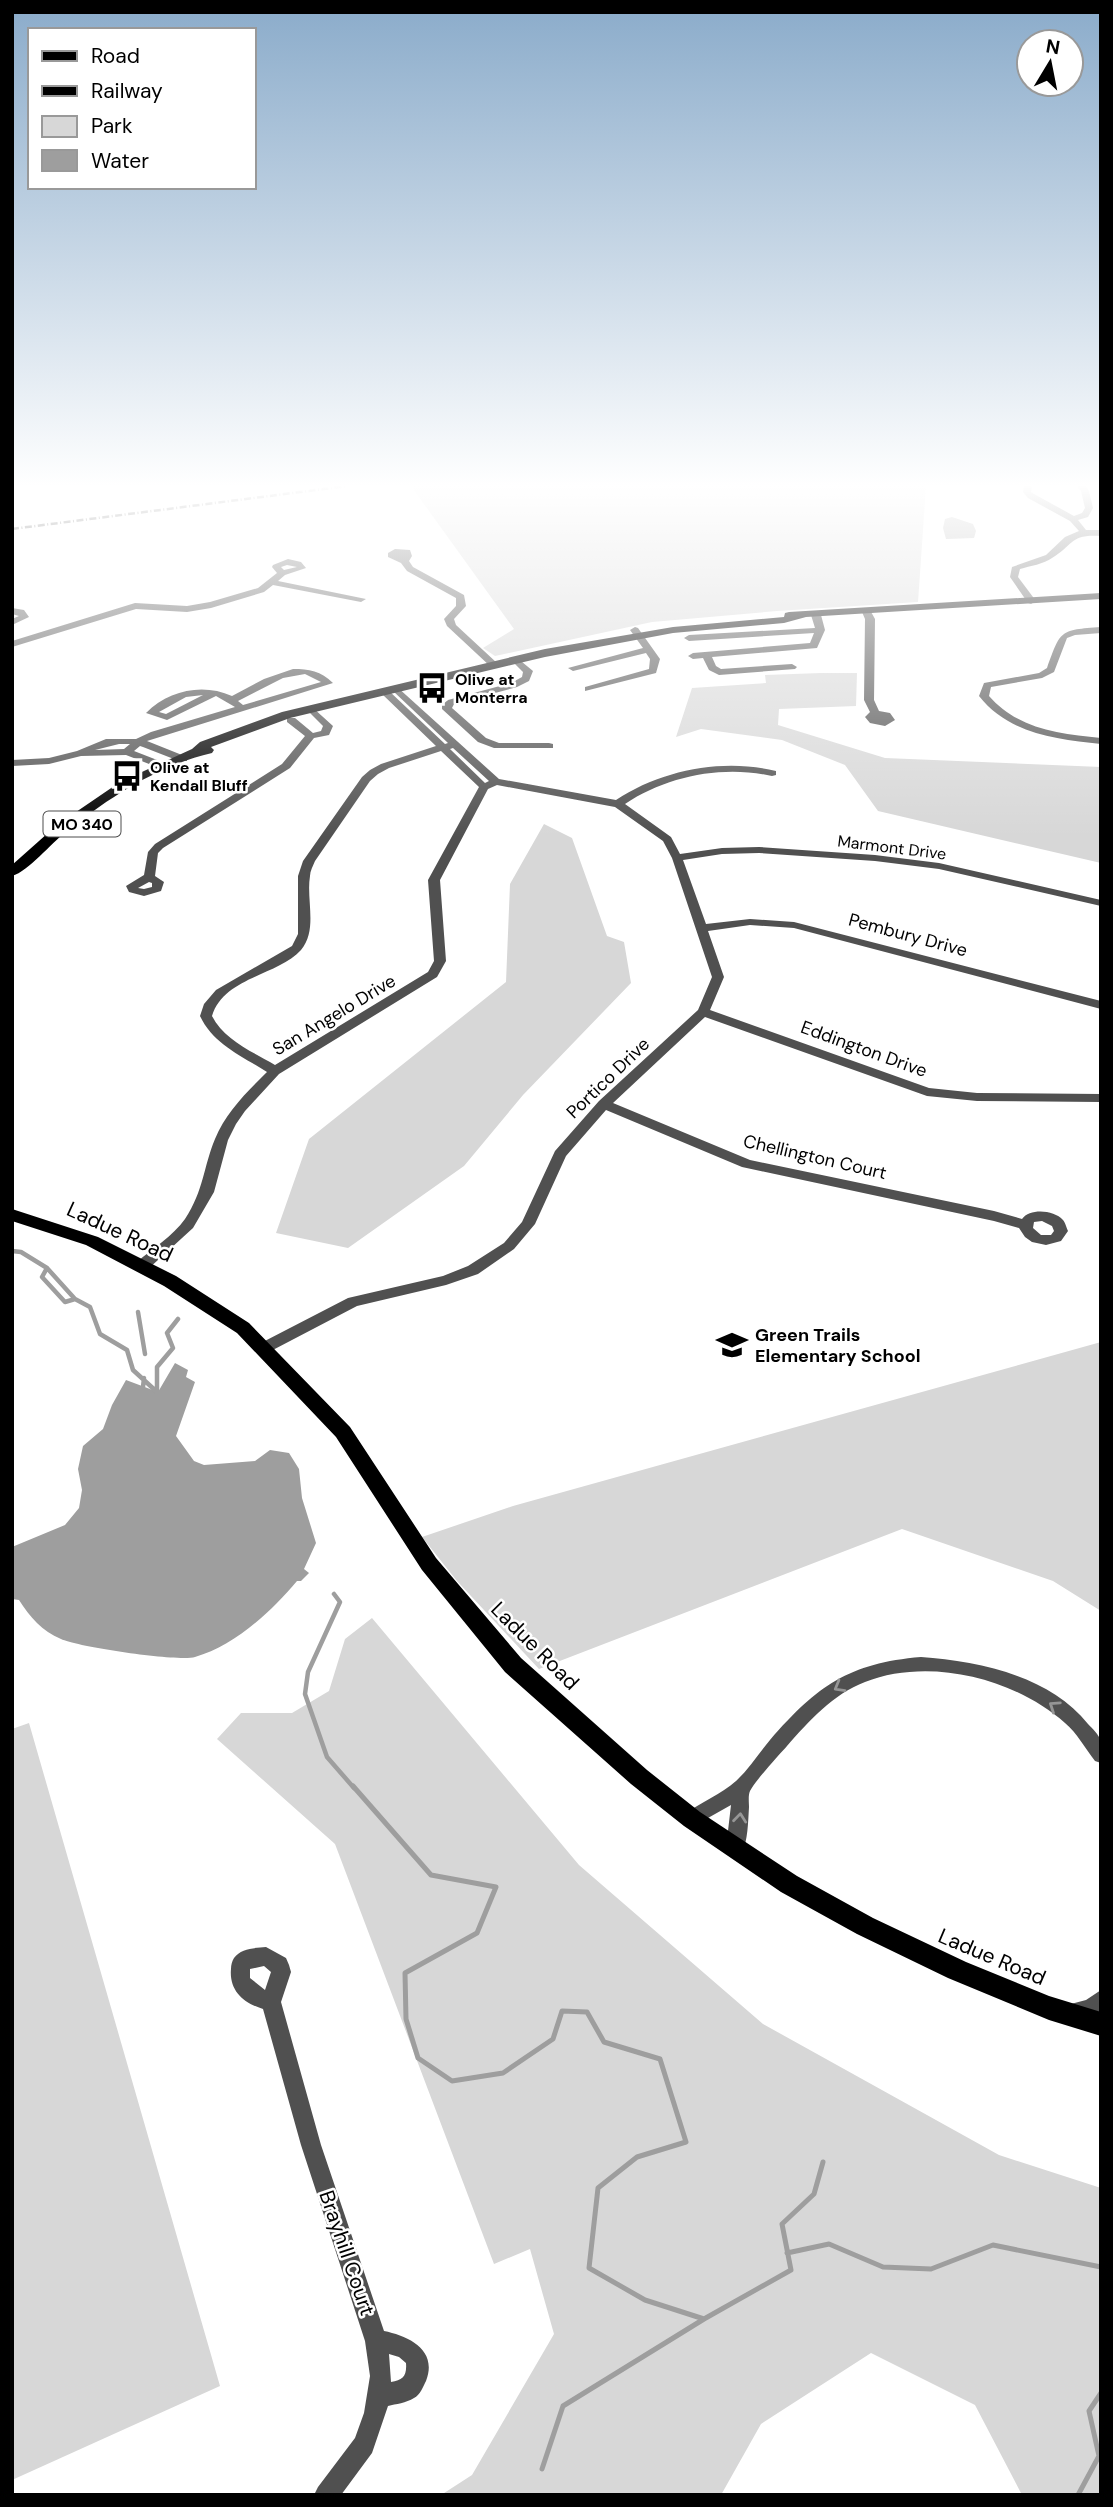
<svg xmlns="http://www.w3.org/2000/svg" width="1113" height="2507" viewBox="0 0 1113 2507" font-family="'DM Sans',sans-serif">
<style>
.green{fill:#d7d7d7}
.water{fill:#9e9e9e}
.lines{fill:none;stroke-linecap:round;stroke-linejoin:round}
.stream-far1{stroke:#9e9e9e;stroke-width:4.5}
.stream{stroke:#9e9e9e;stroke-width:5}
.minor{fill:#505050;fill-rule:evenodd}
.major{fill:#000;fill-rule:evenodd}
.rail{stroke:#000;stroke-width:2.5;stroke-dasharray:7 2.5 1 2.5;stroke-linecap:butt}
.oneway{stroke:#969696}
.labels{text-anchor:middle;stroke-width:5;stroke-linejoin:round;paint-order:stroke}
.far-poi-label{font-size:16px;font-weight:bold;fill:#000;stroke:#fff;text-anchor:start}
.shield{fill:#fff;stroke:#4c4c4c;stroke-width:2}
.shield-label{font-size:16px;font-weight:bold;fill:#000}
.far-street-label{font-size:16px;fill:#000;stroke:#fff}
.street-label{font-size:18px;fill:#000;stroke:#fff}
.poi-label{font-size:18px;font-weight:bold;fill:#000;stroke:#fff;text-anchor:start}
.near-street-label{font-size:21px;fill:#000;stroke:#fff}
</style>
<rect width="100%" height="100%" fill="#fff"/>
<path class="green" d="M411,486H926L918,602L777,611L652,622L495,656L483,648L514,629Z
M821,673H857L856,706L779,709L778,725L885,758L1101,767V863L878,811L845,765L782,740L701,729L676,737L692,688L766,683L765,675Z
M544,824L572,838L607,936L624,942L631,983L523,1095L464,1166L348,1248L276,1233L309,1139L506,982L510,884Z
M1101,1342V1611L1053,1581L902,1529L539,1669L457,1581L422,1537L513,1506Z
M372,1618L579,1865L763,2024L999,2155L1101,2188V2495H1022L975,2405L871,2353L761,2424L721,2495H441L472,2475L554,2334L530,2249L494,2264L335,1844L217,1739L241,1713H292L329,1691L345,1639Z
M29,1723L220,2386L12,2480V1729Z"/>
<path class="water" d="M952,517L973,524L976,531L974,538L946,539L943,528L945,519Z
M175,1363L188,1370L186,1377L195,1382L176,1436L194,1461L204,1465L255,1461L270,1450L289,1453L299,1469L302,1498L316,1543L304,1569L309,1573L301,1581H297C271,1612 234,1646 195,1657C179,1662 78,1647 61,1639C42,1631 30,1617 19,1600L12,1599V1547L65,1525L79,1508L82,1490L78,1469L83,1446L103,1429L112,1405L126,1380L158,1392Z"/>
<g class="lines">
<path class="stream-far1" d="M12,1251L21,1252L47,1268L42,1277L65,1302L75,1299L90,1307L100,1334L127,1350L133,1370L157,1392
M47,1268L75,1299
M138,1312L145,1354
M143,1387L144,1378
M157,1391V1367L173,1348L167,1333L178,1319
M334,1594L340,1602L308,1672L305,1694L327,1757L354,1788"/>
<path class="stream" d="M353,1786L431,1875L496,1887L477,1933L405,1973L406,2019L418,2058L452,2081L503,2073L553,2039L562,2011L587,2012L604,2042L660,2059L686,2142L637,2157L598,2188L589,2268L645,2300L704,2319L791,2270L782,2224L814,2194L823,2162
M787,2253L829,2244L883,2267L931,2269L993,2245L1101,2267
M542,2469L563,2406L704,2319
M1078,2495L1099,2456L1089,2411L1101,2393"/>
<path class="minor" d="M1024,486H1032L1031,492L1034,494L1074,516L1082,513L1085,508L1081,491L1077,486H1086L1089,491L1093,508L1088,517L1078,520L1086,530H1101V536C1069,534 1074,545 1052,558C1044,564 1030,566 1020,569L1018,577L1036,601L1031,604L1028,603L1010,577L1012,567L1046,555L1065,537L1079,531L1070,521L1028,498L1023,492Z
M395,549L410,550L412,556L409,561L413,567L464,595L466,606L454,619L456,625L497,663V667H491L447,626L444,619L456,606V598L407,571L401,563L388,557V553Z
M288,559L301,562L306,568L285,575L278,581L366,599L361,602L273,585L264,592L211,608L187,612L136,609L12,647V641L135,603L187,606L210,602L258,588L277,573L272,567L273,565ZM287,565L297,567L284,570L281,567Z
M12,608L24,610L29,617L12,625V619L19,616L12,614Z
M867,609L870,610L875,619L874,700L879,711L890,713L895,720L885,726L870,723L865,717L870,712L864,700L865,619L862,612Z
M816,612L821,615L825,630L817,648L712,657L716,666L721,669L792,664L797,667L795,669L719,675L709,670L703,658L693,659L688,656L693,653L810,643L814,633L689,641L684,638L689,635L815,628L811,615Z
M635,627L638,628L660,659L656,673L585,691V687L649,669L650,659L646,653L573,671L568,668L643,648L630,630Z
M1101,627V633L1075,635L1067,638L1054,672L1042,678L991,687L989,696C1018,729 1059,734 1101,738V744C1056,739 1009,734 979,696L984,683L1039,673L1047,668C1061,630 1059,630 1101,627Z
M516,657L533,671L529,681L517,687L454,704L452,708L486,738L499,743H549L553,744V748H494L478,742L442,709V705L448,700L511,683L522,677L523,672L511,660Z
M293,669C309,669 321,671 333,683L147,741L187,757V761H179L143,747L140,746L134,751L170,765V769H162L126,755L81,756L49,764L12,766V760L49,758L77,751L106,739H136L151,732L235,707L216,696L167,720L146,713C169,690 203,683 232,696L264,679ZM305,674L321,682L243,705L238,701L283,678ZM203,695L166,714L159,712L186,697ZM119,744H130L124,749L95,750Z
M396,686L499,779L616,800C662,770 722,758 776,771V775L772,776C722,765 667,776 625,804L671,837L680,854L722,848L759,847L875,855L939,863L1101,900V906L939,869L875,861L759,853L722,854L683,860L706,924L750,919L794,922L1101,1001V1009L794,928L750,925L708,931L724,977L710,1010L929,1088L977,1093L1101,1094V1102L977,1101L927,1096L705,1017L613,1103L750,1160L994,1211L1022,1219C1030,1208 1054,1210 1063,1220C1065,1222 1067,1229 1068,1231L1061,1241L1046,1245L1032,1242L1025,1237L1019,1228L994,1221L742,1167L606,1110L566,1156L535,1224L514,1249L478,1274L446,1285L357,1306L269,1352H259L257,1348L259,1344L348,1298L443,1276L468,1266L504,1243L522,1222L555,1151L599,1101L698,1010L712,977L672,858L663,841L615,807L497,785L488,789L440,880L446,961L437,977L279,1074L245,1111L236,1124L228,1140L214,1192L193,1228L147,1270H137L135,1266L137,1262C152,1249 173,1236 185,1219C204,1190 203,1168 215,1139C226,1112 247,1092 267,1072C242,1056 213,1044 200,1016L204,1004L216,990L292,946L298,934V876L303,861L362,777L370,770L381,764L436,746L382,694V690H388L445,744L448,743L393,691L391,689ZM453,748L489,781L485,783L450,749ZM441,751L479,787L428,880L434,961L428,972L275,1065C253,1052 224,1040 212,1016C224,977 277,976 301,950C318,930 306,900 310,876C310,871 313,866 315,861L370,781L378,774L389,768ZM1042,1221L1052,1226L1054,1231L1051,1235H1041L1033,1228L1034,1222Z
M312,707L333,726L329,735L314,738L290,768L163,848L158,853L155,876L164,882L161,891L144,896L129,892L126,886L144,875L148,852L155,844L282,764L305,736L287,722V718H295L313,733L321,731L323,726L307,710ZM149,882L152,883V887L144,889L138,888Z
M921,1657C979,1661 1050,1676 1088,1724C1092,1728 1099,1735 1101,1741C1102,1747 1101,1757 1101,1763L1095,1761C1085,1748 1077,1733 1065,1723C1014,1678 929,1657 865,1682C833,1694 809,1721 787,1746C779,1755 755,1781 750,1791C748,1795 749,1803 749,1807C748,1823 748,1839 742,1854L735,1857L728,1854L726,1848L731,1805L692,1827L686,1825L683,1819L686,1813C702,1802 721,1794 736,1781C749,1769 759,1753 770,1740C817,1686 849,1663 921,1657Z
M266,1947L286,1958L289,1965L291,1972L281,2002L321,2145L384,2331C409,2336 438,2350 426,2381C423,2387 420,2395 414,2398C406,2403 396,2404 388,2406L372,2453L341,2495H314L318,2487L355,2438L364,2413L370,2376L365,2341L301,2145L263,2009C243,2003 229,1990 231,1969C231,1965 232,1961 234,1958C241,1948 255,1948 266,1947ZM264,1966L271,1972L265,1990L250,1978V1969ZM389,2354L399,2357L406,2363C407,2376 403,2380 391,2382Z
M1101,1990V2013C1092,2020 1078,2023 1067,2019L1064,2012L1067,2005L1086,2000Z"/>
<path class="major" d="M1101,593V599L806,617L784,623L673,633L545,657L290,718L211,747L214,750L212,753C159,765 108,798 66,832C51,843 29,871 12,876V865L57,825L120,782L192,749L200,742L282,712L545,649L673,627L784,617L785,613L789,612Z
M12,1209L98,1237L176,1276L249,1323L350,1427L436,1558L521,1658L647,1770L700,1812L797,1876L873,1918L966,1962L1049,1996L1101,2012V2036L1049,2020L948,1978L857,1934L781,1892L684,1826L631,1784L505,1672L422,1570L336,1437L237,1333L164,1286L86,1245L12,1221Z"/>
<path class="rail" d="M12,529L347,486"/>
</g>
<defs><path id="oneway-chevron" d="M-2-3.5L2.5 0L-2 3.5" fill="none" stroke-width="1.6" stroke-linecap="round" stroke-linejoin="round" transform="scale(1.75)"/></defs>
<g class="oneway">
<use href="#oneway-chevron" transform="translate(839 1687) rotate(150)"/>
<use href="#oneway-chevron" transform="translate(1054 1706) rotate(-146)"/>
<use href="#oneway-chevron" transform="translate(740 1818) rotate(-84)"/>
</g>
<linearGradient id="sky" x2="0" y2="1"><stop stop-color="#8aabca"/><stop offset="0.58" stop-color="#fff"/><stop offset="1" stop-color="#fff" stop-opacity="0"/></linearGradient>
<rect width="1113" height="837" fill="url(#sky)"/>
<defs>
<symbol id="bus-bare" viewBox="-9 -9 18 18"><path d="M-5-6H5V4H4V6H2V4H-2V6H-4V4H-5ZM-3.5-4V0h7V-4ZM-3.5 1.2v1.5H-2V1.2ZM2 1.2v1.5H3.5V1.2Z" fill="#000" stroke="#fff" stroke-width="2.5" paint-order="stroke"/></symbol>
<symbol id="school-bare" viewBox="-9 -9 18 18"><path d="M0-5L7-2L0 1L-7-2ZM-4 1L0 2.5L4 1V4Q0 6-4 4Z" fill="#000" stroke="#fff" stroke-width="2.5" paint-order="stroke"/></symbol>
</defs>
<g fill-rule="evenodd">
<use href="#bus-bare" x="410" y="666" width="44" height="44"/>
<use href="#bus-bare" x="105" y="754" width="44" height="44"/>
<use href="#school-bare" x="710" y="1323" width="44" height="44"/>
</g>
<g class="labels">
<g class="far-poi-label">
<text x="455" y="685">Olive at<tspan x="455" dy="18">Monterra</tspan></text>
<text x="150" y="773">Olive at<tspan x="150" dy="18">Kendall Bluff</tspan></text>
</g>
<rect class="shield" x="43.5" y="811.5" width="77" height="25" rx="5"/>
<g class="shield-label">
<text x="82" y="830">MO 340</text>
</g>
<g class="far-street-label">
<text transform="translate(892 847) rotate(7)" y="6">Marmont Drive</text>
</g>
<g class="street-label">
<text transform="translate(908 935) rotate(15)" y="6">Pembury Drive</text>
<text transform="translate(334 1015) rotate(-31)" y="6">San Angelo Drive</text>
<text transform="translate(864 1049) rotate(20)" y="6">Eddington Drive</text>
<text transform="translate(608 1078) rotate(-44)" y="6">Portico Drive</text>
<text transform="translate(815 1157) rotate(13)" y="6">Chellington Court</text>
</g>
<g class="poi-label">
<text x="755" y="1341">Green Trails<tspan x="755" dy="21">Elementary School</tspan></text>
</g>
<g class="near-street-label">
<text transform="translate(120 1232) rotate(25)" y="7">Ladue Road</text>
<text transform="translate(535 1646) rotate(45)" y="7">Ladue Road</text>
<text transform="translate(992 1957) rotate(23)" y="7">Ladue Road</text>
<text transform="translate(347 2253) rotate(71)" y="7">Brayhill Court</text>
</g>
</g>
<rect width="1113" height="2507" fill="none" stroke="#000000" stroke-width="28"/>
<rect x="28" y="28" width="228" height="161" fill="#ffffff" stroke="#999999" stroke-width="2"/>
<rect x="42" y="51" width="35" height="10" fill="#000000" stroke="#999999" stroke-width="2"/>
<text x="91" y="63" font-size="21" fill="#000000">Road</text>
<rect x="42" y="86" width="35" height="10" fill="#000000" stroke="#999999" stroke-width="2"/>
<text x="91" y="98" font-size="21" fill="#000000">Railway</text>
<rect x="42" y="116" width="35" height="21" fill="#d7d7d7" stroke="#999999" stroke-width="2"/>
<text x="91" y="133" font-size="21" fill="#000000">Park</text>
<rect x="42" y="150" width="35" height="21" fill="#9e9e9e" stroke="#999999" stroke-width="2"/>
<text x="91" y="168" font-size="21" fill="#000000">Water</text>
<g transform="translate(1050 63) rotate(10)"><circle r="33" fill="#ffffff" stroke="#999999" stroke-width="2"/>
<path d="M0-5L12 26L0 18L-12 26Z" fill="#000000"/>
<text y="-10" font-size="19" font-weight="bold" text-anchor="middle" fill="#000000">N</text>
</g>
</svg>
